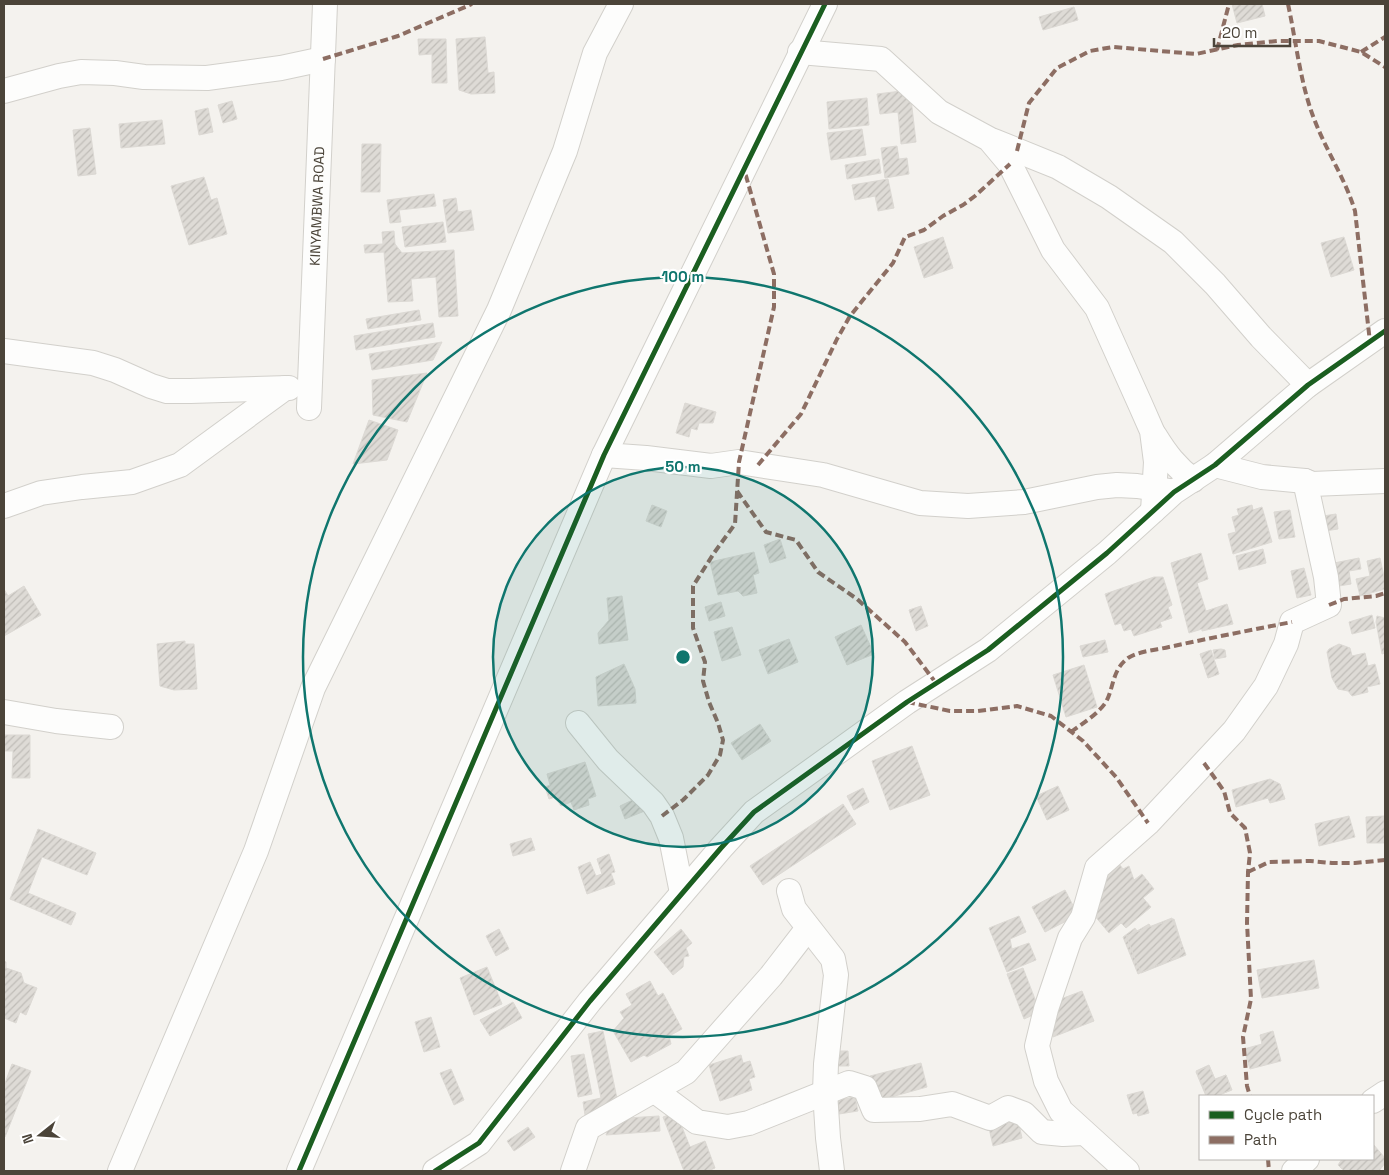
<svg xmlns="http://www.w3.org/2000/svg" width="1389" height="1175" viewBox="0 0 1389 1175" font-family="'Space Grotesk',sans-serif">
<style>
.building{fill:url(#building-hatch);stroke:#dcd9d4}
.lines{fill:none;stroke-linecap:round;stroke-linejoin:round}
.minor-casing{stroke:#d2d0cb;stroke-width:26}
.minor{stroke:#fdfdfc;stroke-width:24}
.quiet{stroke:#8d6e63;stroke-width:4;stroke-dasharray:8 4;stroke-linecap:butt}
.cycleway-casing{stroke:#fff;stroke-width:8}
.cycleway{stroke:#1b5e20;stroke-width:5}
.ring{fill:none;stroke:#0f766e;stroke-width:2.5}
.labels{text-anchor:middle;stroke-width:4.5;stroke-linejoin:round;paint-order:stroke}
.street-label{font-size:14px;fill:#4b4439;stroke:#fff}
.centre{fill:#0f766e;stroke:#fff;stroke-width:2.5}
.ring-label{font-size:15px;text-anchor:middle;font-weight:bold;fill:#0f766e;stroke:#fff;stroke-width:4.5;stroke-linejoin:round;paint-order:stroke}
</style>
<defs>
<pattern id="building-hatch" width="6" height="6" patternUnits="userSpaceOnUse" patternTransform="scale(1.25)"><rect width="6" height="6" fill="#dedbd6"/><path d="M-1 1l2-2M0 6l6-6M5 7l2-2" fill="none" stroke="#c0bdb8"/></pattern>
</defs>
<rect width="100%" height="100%" fill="#f4f2ee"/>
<path class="building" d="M1232,4H1262L1265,16L1237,23Z
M1074,7L1078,20L1043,30L1039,17Z
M485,37L488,73L494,72L495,93L471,94L459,90L456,39Z
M418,39H446L447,83H432V54L419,55Z
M910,90L916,142L901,144L898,112L880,114L877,94Z
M867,98L869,125L829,129L827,102Z
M232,101L237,119L223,123L218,105Z
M208,108L213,132L199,135L195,111Z
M162,120L165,144L121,148L119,124Z
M90,128L96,174L78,176L73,130Z
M862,129L866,155L831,160L827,133Z
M362,144H381L380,192H361Z
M897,146L899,159L907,158L909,174L885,178L881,148Z
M879,159L881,173L847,179L845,165Z
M204,177L211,200L217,198L227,234L189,245L171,186Z
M888,179L894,208L878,211L875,196L855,200L852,185Z
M434,194L436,206L399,210L401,222L390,223L387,200Z
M456,198L458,212L471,210L474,230L448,233L443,200Z
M443,222L446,242L405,247L402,227Z
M394,231L395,244L402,253L454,250L458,316L439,317L436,277L411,279L413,301L388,302L384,252L365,253L364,245L383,244L382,232Z
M943,237L953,268L924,278L914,247Z
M1344,237L1354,270L1331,277L1321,243Z
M419,310L421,320L368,329L366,319Z
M433,323L435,337L356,350L354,336Z
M442,342L433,360L372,370L369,354Z
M427,373L407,422L373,415L372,380Z
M685,403L716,412L713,423H699L697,430L691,428L689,437L676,433Z
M369,420L398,430L387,460L353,464Z
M652,505L667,511L661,527L646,521Z
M1252,505L1253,510L1262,507L1272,542L1233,554L1228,534L1236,532L1232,517L1239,515L1237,509Z
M1290,510L1295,537L1279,539L1274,512Z
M1336,514L1338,529L1325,531L1323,516Z
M780,539L786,558L770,563L764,545Z
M1263,549L1266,563L1239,570L1236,556Z
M754,552L759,573L753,575L757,593L743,596L738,591L718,595L710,562Z
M1201,553L1208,579L1197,583L1206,611L1227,604L1233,624L1202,631V629L1189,633L1171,563Z
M1359,558L1361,569L1349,571L1351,584L1339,586L1334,563Z
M1380,558L1385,581V589L1360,596L1356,579L1370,576L1367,561Z
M1304,568L1311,595L1297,598L1291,571Z
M1154,577H1163L1172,605L1168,607L1172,618L1160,622L1162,627L1134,636L1131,629L1124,631L1121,623L1115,625L1105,594Z
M24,586L41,615L4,636V589L8,596Z
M622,596L628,640L599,644L598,633L609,620L607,598Z
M721,602L725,616L709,621L705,607Z
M921,606L928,626L916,631L909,610Z
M1372,615L1375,628L1352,634L1349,622Z
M1377,616L1385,618V653L1382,654L1376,622Z
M861,625L874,654L847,665L835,637Z
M732,627L741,655L722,661L714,632Z
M789,639L798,662L768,674L759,650Z
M1105,640L1108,652L1083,657L1080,646Z
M185,641V644H194L197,689L174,690L160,686L157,644Z
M1339,644L1350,648L1352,656L1365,653L1368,666L1375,664L1380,684L1367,687L1368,692L1352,696L1348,691L1338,689L1332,678L1327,652L1329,649Z
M1221,649L1225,650L1226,657L1215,659L1213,650Z
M1211,650L1219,674L1208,678L1200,654Z
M624,664L635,689L636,703L598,706L596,677Z
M1084,665L1097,707L1066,717L1053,675Z
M760,724L771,741L742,760L731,743Z
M4,735H30V778H12L13,751H4Z
M912,746L930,795L890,810L872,761Z
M585,762L596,796L588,799L589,805L574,810L571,802L561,806L555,797L549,799L545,787L550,785L547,774Z
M1270,779L1280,784L1285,799L1270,803L1268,798L1236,807L1232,790Z
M1058,786L1069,810L1047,820L1036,796Z
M863,788L869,802L854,810L847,796Z
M641,796L647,810L625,819L620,806Z
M843,804L856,824L763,885L750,866Z
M1349,816L1355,837L1319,846L1315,824Z
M1384,816L1385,843H1367L1366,817Z
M38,829L96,853L87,875L42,857L28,893L76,913L71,925L10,899Z
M531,838L535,850L513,856L510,844Z
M609,854L615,872L611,873L615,884L587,894L578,867L590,862L596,876L602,874L597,859Z
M1116,860L1123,869L1129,866L1134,880L1142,874L1154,889L1143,898L1151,907L1126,928L1121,923L1109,933L1089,909L1102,899L1089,883Z
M1065,890L1078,915L1045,932L1032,907Z
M1019,916L1026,932L1010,939L1012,949L1029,943L1036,960L1007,972L989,928Z
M1172,918L1186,955L1141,973L1126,936Z
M1174,919L1181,942L1179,945L1182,954L1138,974L1123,937L1135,928L1137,931L1149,924L1151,927Z
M499,929L509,949L496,956L486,936Z
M681,929L692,943L686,948L689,956L684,957L683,967L673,975L654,952Z
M1314,960L1319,988L1262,998L1257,970Z
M4,961L6,962V968L21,973L24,983L37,988L26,1015L20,1012L16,1023L4,1018Z
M487,967L502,1004L474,1015L460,978Z
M1023,968L1040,1012L1024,1019L1007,974Z
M650,981L658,996L663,993L682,1029L669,1036L671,1044L647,1057L644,1055L631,1062L613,1031L624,1018L620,1012L632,1005L626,994Z
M1082,991L1094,1021L1053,1037V1002Z
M513,1002L522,1018L490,1036L480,1020Z
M431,1017L440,1047L424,1052L415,1022Z
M603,1031L619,1108L585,1115L583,1102L601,1098L588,1034Z
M1273,1031L1281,1061L1250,1069L1244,1049L1262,1044L1260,1035Z
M834,1051H848L849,1066H834Z
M584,1054L592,1094L578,1097L571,1056Z
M741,1055L743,1063L750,1061L755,1077L749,1079L752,1090L720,1101L709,1065Z
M921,1063L927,1087L877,1101L870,1076Z
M12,1064L31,1071L5,1137H4V1086Z
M1209,1065L1215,1079L1226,1075L1232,1090L1216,1096H1207L1196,1071Z
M1209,1066L1215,1080L1226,1075L1231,1090L1217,1096H1206L1196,1072Z
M451,1069L464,1100L454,1105L440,1073Z
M1143,1091L1149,1113L1138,1116L1137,1113L1133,1114L1127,1095Z
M855,1097L858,1111L839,1114L836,1100Z
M676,1112L690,1147L705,1141L715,1168L708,1171H684L663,1117Z
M659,1116L660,1131L606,1135L611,1119Z
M1018,1120L1022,1138L993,1146L989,1128Z
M528,1127L535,1137L514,1151L507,1141Z
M1373,1144L1385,1158V1163L1379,1171H1344L1338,1165L1342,1159H1373Z"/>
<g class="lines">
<defs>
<g id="minor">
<path d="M800,52L881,59L939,112L989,139L1010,164L1053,250L1097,308L1141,406L1152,431L1156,462L1153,511"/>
<path d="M4,91L59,76L81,72L115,73L144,77L207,78L281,68L323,59"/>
<path d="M994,141L1058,167L1109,197L1173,242L1215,284L1261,337L1308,385"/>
<path d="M4,351L93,363L115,370L151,386L167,391H190L289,388"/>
<path id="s1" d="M309,408L325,4"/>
<path d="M1155,436C1166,454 1176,467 1193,480"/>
<path d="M604,455L646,458L711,466L739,462L758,465L823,475L920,503L968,506L1024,502L1097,487L1117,485L1137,486L1170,491"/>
<path d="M1215,465L1262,477L1305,481L1312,484L1385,481"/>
<path d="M4,506L41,493L82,487L132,482L180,465L285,388"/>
<path d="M4,712L56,721L111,727"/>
<path d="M578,723L608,760L653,803L662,816L671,838L682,893"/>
<path d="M789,891L794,909L833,959L836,975L826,1064L825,1092L828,1138L832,1171"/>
<path d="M655,1091L697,1122L728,1127L749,1123L849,1083L865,1088L874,1110L920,1109L952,1104L990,1118L1008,1108L1024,1114L1042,1132L1063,1134L1084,1133"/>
<path d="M1373,1101L1385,1093"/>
<path d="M120,1171L256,851L313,688L499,310L565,151L595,53L621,4"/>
<path d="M299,1171L604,455L825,4"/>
<path d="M435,1171L479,1143L590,1001L721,848L754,812L907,702L988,650L1107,553L1174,492L1215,465L1308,385L1385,331"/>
<path d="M573,1171L588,1128L686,1072L771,976L808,928"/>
<path d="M1127,1171L1061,1111L1046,1081L1037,1046L1046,1009L1070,938L1083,917L1097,868L1148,823L1234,731L1266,686L1286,644L1292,622L1329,605L1326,577L1305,481"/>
<path d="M1294,1171L1307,1159"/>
</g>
</defs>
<use href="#minor" class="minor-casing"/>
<use href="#minor" class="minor"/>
<path class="quiet" d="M1288,4C1296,41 1300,81 1313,116C1325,149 1345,178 1355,211L1370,342
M1217,50L1229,4
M1361,52L1385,37
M323,59L398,36L472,4
M1017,151L1029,103L1057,68L1090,51L1113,47L1196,54L1238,45L1277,41H1319L1361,52L1385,67
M758,465L801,414L837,339L850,316L893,263L905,237L924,230L943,216L963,205L975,196L1010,164
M737,491L766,532L796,540L818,572L857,599L905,642L936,683
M1329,605L1344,599L1376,596L1385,593
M907,702L950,711H978L1017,706L1051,716L1083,741L1116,777L1148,823
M1071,732C1083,723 1098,714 1106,702C1114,687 1112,670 1128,658C1139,651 1156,650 1169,647C1210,638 1251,630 1292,622
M1204,763L1224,791L1230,813L1245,828L1250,853L1248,872L1247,923L1251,999L1243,1037L1247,1086L1250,1096
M662,816L683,800L708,775L720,755L723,740L718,723L709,702L703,681L705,662L693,628V586L714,553L735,524L739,462L774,307V274L744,169
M1248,872L1269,862L1310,861L1332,863H1355L1385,860
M1268,1159L1269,1171"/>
<defs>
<path id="cycleway" d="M299,1171L604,455L825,4
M435,1171L479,1143L590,1001L721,848L754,812L907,702L988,650L1107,553L1174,492L1215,465L1308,385L1385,331"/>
</defs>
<use href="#cycleway" class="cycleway-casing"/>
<use href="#cycleway" class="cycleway"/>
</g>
<circle cx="683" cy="657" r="190" fill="#0f766e" fill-opacity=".12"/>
<g class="ring">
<circle cx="683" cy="657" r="190"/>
<circle cx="683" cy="657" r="380"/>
</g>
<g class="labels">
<g class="street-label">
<text dy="5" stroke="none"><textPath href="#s1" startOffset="202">KINYAMBWA ROAD</textPath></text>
</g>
</g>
<circle cx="683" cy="657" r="8" class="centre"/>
<g class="ring-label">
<text x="683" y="282">100 m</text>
<text x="683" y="472">50 m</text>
</g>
<rect width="1389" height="1175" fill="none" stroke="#4b4439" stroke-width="10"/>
<rect x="1199" y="1095" width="175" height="65" fill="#ffffff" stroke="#b7b4b0"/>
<rect x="1209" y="1111" width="25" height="8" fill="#1b5e20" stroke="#b7b4b0"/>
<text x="1244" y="1120" font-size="15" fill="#4b4439">Cycle path</text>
<rect x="1209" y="1136" width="25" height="8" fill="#8d6e63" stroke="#b7b4b0"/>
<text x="1244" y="1145" font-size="15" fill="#4b4439">Path</text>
<g transform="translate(40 1135) rotate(253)" stroke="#ffffff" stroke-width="4" paint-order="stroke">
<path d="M0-4L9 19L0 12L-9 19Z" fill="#4b4439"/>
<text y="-8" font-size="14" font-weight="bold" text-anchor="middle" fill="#4b4439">N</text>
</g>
<path d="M1214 38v8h76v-8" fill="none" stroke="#4b4439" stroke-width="2.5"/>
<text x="1222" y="38" font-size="15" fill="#4b4439" stroke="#ffffff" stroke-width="4" paint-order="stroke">20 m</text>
</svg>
